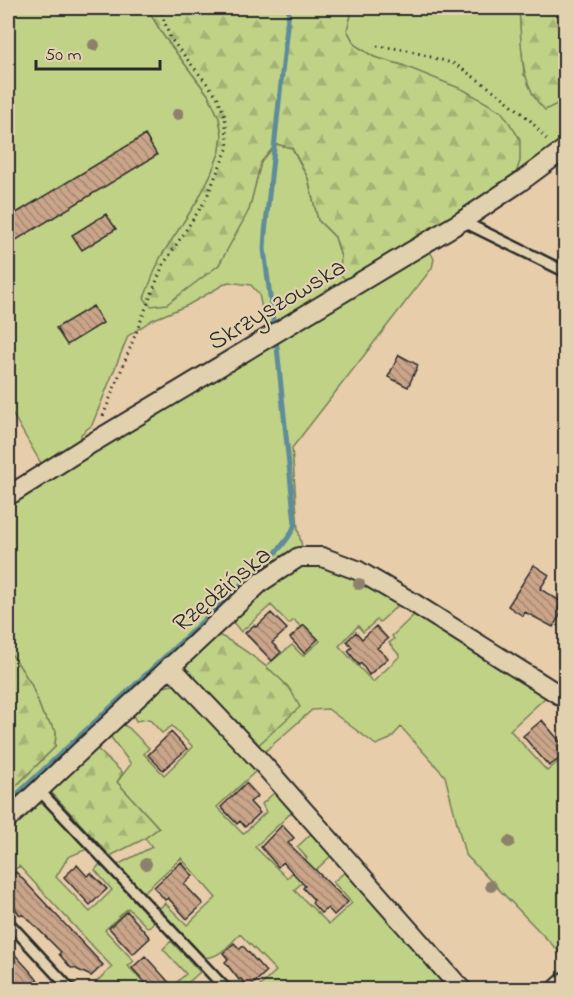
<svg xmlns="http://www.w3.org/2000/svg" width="573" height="997" viewBox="0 0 573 997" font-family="'Indie Flower',sans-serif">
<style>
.green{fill:#c0d286;stroke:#767e58;stroke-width:1.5}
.forest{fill:url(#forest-firs);stroke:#767e58;stroke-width:1.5}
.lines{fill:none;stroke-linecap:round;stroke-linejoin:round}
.stream{stroke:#5f8c99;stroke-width:5}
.building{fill:url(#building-back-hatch);stroke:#2b2b2b;stroke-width:1.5}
.service-casing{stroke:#2b2b2b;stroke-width:14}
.minor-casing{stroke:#2b2b2b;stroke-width:22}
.path{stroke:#2b2b2b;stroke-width:3;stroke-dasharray:1.5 4.5;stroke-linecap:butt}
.service{stroke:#e2d1ae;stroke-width:9}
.minor{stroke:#e2d1ae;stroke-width:18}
.tree{fill:#8c826c}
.labels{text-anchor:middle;stroke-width:4.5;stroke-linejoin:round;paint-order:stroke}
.street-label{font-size:26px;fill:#2b2b2b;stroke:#e2d1ae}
</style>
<defs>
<pattern id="forest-firs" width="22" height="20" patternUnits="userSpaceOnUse" patternTransform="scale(1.5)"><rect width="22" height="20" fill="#c0d286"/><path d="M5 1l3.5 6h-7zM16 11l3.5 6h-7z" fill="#a5b474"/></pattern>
<pattern id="building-back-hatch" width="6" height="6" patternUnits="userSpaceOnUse" patternTransform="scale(1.5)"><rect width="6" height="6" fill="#caa58a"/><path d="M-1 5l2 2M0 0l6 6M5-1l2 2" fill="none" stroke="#a48771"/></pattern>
</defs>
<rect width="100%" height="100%" fill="#e7cdaa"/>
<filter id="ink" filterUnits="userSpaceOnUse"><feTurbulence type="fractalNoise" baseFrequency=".0167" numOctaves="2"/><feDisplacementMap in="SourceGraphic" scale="12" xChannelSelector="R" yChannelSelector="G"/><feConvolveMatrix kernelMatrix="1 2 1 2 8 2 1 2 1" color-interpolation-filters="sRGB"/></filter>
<g filter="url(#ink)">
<path class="green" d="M8,8H147L163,35L209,96L219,118L222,134L220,151L211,174L198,200L160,258L249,210L261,162L276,144L292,148L308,178L318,220L335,237L341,257L340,274L355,279L266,329L259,294L251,285L228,282L188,305L152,320L128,336L92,425L81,434L82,441L42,465L8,406Z
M355,8H519L524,75L559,103L565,93V140L514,180L402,65L374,57L355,45L347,30L352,11Z
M426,251L431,253L434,259L432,268L292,448L298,529L302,547L292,551L8,812V794L55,747L56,731L43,715L31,684L15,659L8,651V504Z
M306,563C341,564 369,587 399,604L380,622L377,620L363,632L358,626L339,646L373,682L400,656L389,643L394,639L392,636L416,613L548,695L510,730L547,771L565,756V958L465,854L445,776L401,727L390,739L376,745L328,709L312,710L261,755L255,748L288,687L265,667L292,645L303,656L320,641L304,625L301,627L294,620L289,624L271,605L241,632L233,622L232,614L269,580Z
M174,685L189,694L257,770L217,807L243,834L266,812L262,804L276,791L293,811L255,847L287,878L307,858L297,847L312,833L332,855L294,890L329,924L352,903L333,882L346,871L444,981L435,990L257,989L276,971L240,934C230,944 219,959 204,957L159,909L165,903L187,925L216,898L181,858L143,893L117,865L152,847L145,838L159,828L117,782L131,764L107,732L118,722L129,728L149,748L144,754L164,775L193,747L172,726L162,733L149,719L136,721L133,715C145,699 152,687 174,685Z
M36,804H44L87,849L68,857L56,877L90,912L112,890L95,870L100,864L154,922L148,928L128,908L105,930L134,961L128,966L150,989H89L112,967L19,866L8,876V825Z
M171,941L200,972L181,989H169L186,974L163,949Z"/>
<path class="forest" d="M147,8H355L352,11L347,30L355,45L374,57L402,65L464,90L502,112L520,139V161L514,180L355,279H345L340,274L341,257L335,237L318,220L308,178L292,148L276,144L261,162L249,210L219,265L167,304L151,306L144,298L160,258L198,200L211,174L220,151L222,134L219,118L209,96L163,35Z
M519,8H565V93L559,103L545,110C518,85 522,42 519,8Z
M8,100C19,116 18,123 8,138Z
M216,634C236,642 273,670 288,687C293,692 296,701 300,707L255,748L179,665Z
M8,651L15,659L31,684L43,715L56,731L55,747L8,794Z
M93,745L123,773L117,782L159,828L142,840L110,856L52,793L50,785Z"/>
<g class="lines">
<path class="stream" d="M274,328L264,249L265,233L289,8
M8,803C83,732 160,663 234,591C252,574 288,547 295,524L276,337"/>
</g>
<path class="building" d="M145,135L157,155L8,245V218Z
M106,214L116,229L82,250L72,235Z
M93,306L103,323L67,345L56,328Z
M399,355L418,365L408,387L388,377Z
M534,565L549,575L540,589L562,602L558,609L562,612L553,627L525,612L523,616L508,606Z
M271,613L287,629L272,643L281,652L272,661L245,633L254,625L256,627Z
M304,625L318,639L304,653L290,638Z
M376,626L388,639L377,648L388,658L369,675L361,663L359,665L348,651L352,647L347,641L356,632L362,639Z
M542,720L566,749V754L549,766L523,736Z
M171,732L187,749L163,770L148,755Z
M246,783L258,796L250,802L260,813L245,827L240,821L237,824L221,807Z
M282,825L294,838L288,843L348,902L334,915L328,908L321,913L312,903L314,900L303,888L305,886L283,862L278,867L261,847Z
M181,862L193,876L184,884L203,904L187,919L168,898L165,900L154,887Z
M77,865L87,876L91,873L107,889L90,905L64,877Z
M16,872L103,965L91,976L74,968H71L59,954L61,952L25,916L19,914L8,897V880Z
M127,911L150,938L133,954L109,928Z
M234,943L240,949L243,946L266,972L249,988L241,979L239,980L225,962L228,959L223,953Z
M8,947L29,970L46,990H15L8,982Z
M145,956L176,990H152L132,968Z"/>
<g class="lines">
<defs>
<path id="service" d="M462,221L566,272
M38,789L227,990
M8,922L71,990"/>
<path id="minor" d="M8,496L92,443L462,221L520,182L566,148
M170,666L261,762L462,990
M8,819L261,582L299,557H322L357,570L412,602L566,699
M556,990L566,981"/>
</defs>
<use href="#service" class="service-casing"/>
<use href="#minor" class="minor-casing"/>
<path class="path" d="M377,46L407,50L455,64L500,95L529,119L548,141
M103,416L163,265L205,201L228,147L225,116L217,96L170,38L160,8"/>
<use href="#service" class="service"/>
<use href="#minor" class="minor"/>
</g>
<g class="tree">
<circle cx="94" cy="45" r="6"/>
<circle cx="178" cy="114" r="6"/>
<circle cx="359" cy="584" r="6"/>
<circle cx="509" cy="842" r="6"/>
<circle cx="146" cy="864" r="6"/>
<circle cx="491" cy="886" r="6"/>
</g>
</g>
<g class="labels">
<g class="street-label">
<text transform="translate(276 303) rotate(-31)" y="9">Skrzyszowska</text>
<text transform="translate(221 588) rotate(-40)" y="9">Rzędzińska</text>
</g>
</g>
<rect width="573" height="997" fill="none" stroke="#e2d1ae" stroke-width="30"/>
<rect x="15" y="15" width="543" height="967" fill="none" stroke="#2b2b2b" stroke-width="2" filter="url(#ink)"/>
<path d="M36 60v9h124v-9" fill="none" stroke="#2b2b2b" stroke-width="3"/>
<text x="45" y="60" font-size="18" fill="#2b2b2b" stroke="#e2d1ae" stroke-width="4.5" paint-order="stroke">50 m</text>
</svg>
